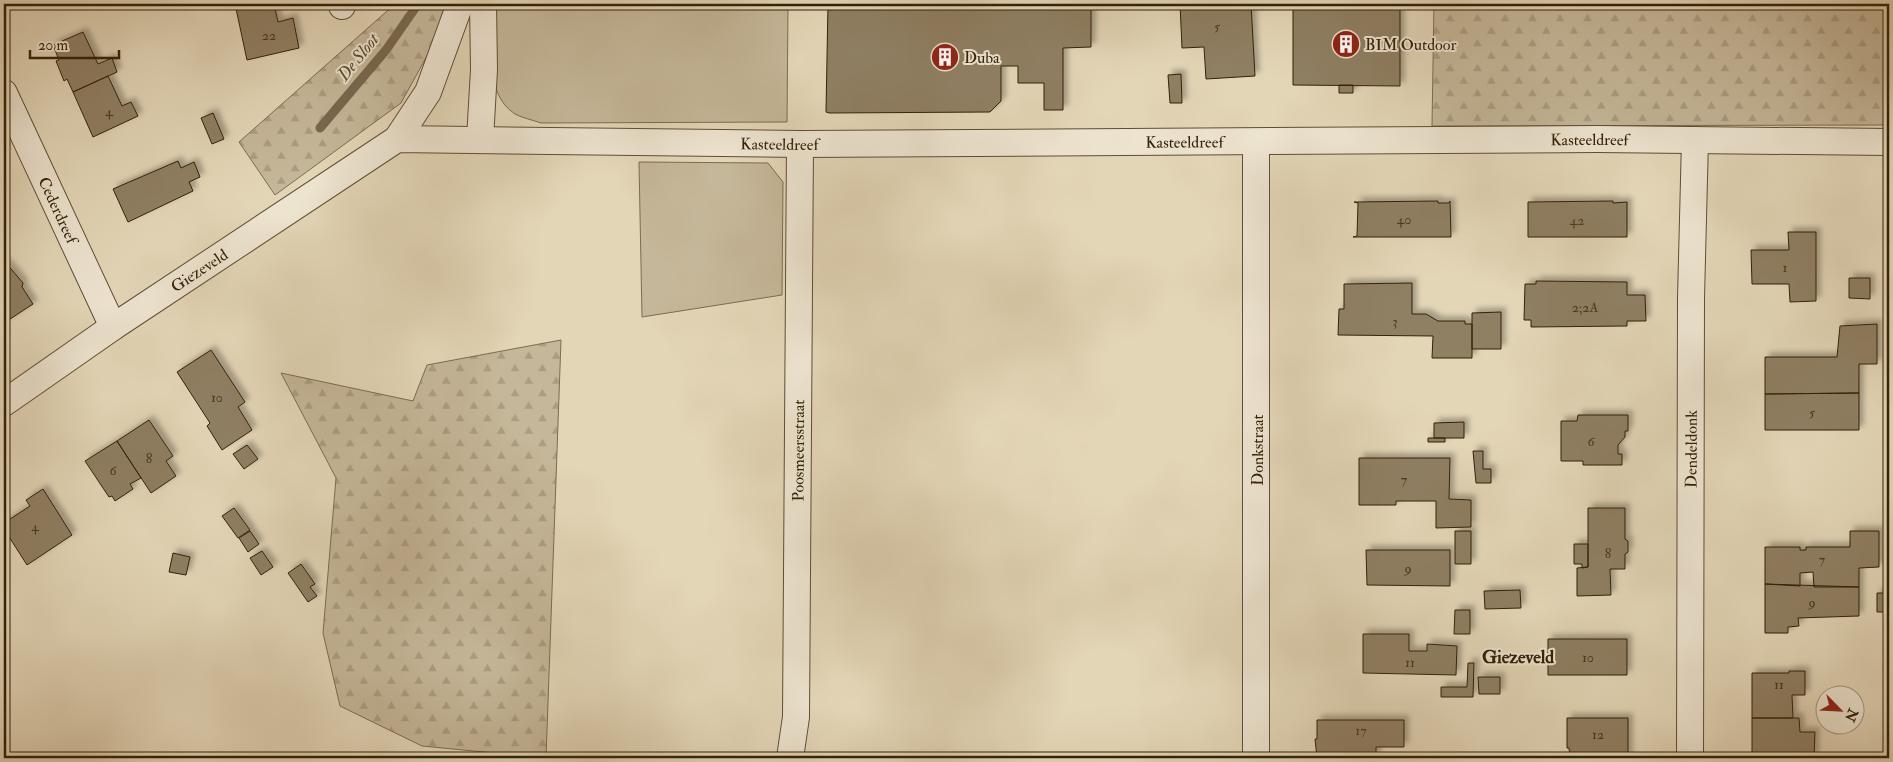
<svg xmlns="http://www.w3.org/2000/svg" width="1893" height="762" viewBox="0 0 1893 762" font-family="'IM FELL Double Pica',serif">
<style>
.grass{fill:#c5b799;stroke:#7c6c50}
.forest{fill:url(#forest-firs);stroke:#7c6c50}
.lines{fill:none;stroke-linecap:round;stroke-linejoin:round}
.stream{stroke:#79684e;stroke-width:9}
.building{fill:#8f7f63;stroke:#332108;filter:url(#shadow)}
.minor-casing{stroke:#5f4e34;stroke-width:28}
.minor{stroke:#ede4d0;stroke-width:26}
.labels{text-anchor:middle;stroke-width:4;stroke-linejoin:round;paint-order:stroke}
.number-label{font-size:14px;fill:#4a381f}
.poi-label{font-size:16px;fill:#332108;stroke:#ede4d0;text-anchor:start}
.street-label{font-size:16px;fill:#332108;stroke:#ede4d0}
.water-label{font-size:18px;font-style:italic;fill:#5c4b31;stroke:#ede4d0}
.neighbourhood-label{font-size:18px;font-weight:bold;fill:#332108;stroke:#ede4d0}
</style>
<defs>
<pattern id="forest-firs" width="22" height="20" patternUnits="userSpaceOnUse" patternTransform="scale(1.25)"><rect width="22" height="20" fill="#c5b799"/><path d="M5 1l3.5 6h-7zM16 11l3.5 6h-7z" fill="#aa9d82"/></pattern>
<filter id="shadow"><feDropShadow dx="4.5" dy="-4.5" stdDeviation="2.5" flood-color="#0004"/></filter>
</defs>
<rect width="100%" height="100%" fill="#e3d6b7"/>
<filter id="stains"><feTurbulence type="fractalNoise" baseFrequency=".004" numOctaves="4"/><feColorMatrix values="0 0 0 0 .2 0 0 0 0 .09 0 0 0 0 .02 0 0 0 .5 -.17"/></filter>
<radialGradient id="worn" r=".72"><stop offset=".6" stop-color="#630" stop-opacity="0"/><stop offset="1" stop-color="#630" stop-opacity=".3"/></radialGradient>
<path class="grass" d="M497,4H788L787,122L541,123C533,120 522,118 515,114C481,92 494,37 497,4Z
M639,162L768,163L783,182L782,295L642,317Z"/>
<path class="forest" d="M395,4H447L443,27L401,103L275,195L239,142Z
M1434,4H1889V125L1432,126Z
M561,340L546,758L422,746L340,706L323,633L336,478L281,373L413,401L427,365Z"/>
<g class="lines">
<path class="stream" d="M320,128L386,50L418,4"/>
</g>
<path class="building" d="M235,4H274L278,22L293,18L299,48L247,60Z
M828,4H1091V47L1063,48V110H1044V83H1018V66H1001V101L990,112L829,113L826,112Z
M1180,4H1251L1255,76L1206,79L1204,47L1182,48Z
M1293,4H1400V86L1293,85Z
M83,32L98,64L112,58L117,72L73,92L67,79L64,81L56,61L59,60L53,45Z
M1181,74L1182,103H1170L1168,75Z
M108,76L122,106L131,102L138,116L93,137L73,92Z
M1339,85H1353V93H1339Z
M213,113L224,139L212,144L201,118Z
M178,161L181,168L194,162L200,177L189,182L193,191L128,222L113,189Z
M1438,201V203H1449L1450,201L1451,237H1353L1357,236L1358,203L1354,202Z
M1613,201V203L1627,202V237H1528V202Z
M1788,232H1816V301L1790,302L1789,284H1752L1751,250H1789Z
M6,263L23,283L22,287L33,304L4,323V264Z
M1849,278H1870V299L1849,298Z
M1536,281L1627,282V295H1645L1646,321H1627V326L1531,327V320H1524L1525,284H1536Z
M1412,283V314H1426L1438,321H1465V324H1472V358H1432L1433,336L1338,335L1339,309H1344V284Z
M1501,312V349H1472V313Z
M1877,324V364H1859V393L1765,394V357H1837L1840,326Z
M211,350L245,402L238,407L252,430L222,450L207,426L210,423L177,372Z
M1859,393V430H1765V394Z
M1578,415H1628V431H1625V437L1618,445V454H1622V465H1583V461H1561V421H1577Z
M149,420L173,456L166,461L176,476L151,493L117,441Z
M1464,422V438H1434V423Z
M1428,438H1445V442H1428Z
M117,441L141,478L130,484L133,489L115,501L112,496L109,497L85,461Z
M247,445L258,459L244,469L233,454Z
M1473,451H1483V469H1491V483H1476Z
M1359,458H1450L1449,499L1471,500V527L1436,528V501H1396V505H1359Z
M43,489L72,535L27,565L4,529V523L30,506L26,500Z
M234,508L250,530L238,538L222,516Z
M1588,508H1625V539L1628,541V552L1625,554V569H1610L1611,595L1577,596V568L1588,567Z
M250,531L259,544L248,552L239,538Z
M1455,531H1471V564H1455Z
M1850,531H1879V567L1859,568V587H1814L1813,572L1800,573V586L1765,584V547H1800V550H1806V547H1850Z
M1574,544H1588V567L1582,568V564H1574Z
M1366,550H1450V586L1367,585Z
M262,551L273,567L261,575L250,558Z
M173,553L190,557L186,575L169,572Z
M301,564L315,584L310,587L317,596L308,602L288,573Z
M1884,569H1889V587H1884Z
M1765,584L1859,587V616L1798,618L1799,626L1788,627V633H1765Z
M1520,590L1521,608L1485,609L1484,591Z
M1877,593H1889V612H1877Z
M1455,610H1470V634H1454Z
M1363,634H1409V651H1427V644L1457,646L1456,675L1363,673Z
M1548,639H1627V675H1548Z
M1468,663H1474L1473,697H1441V687H1467Z
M1789,671H1805V695H1792L1793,718H1752V673H1789Z
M1478,677H1500V694H1479Z
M1567,718H1628V758H1570L1569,748H1567Z
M1752,718H1799L1800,732H1815L1814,758H1752Z
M1317,720H1404V747H1376V758H1317L1315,739H1317Z"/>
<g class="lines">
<defs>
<g id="minor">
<path d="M342,4V6"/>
<path id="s1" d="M4,93L113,327"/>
<path d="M397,139L428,92L460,4"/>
<path d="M480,139L484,70L483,4"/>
<path d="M1256,142V758"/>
<path id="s2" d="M4,403L113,327L397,139L800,144L1598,139L1889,142"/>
<path id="s3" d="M790,758L796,717L800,144"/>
<path id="s4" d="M1690,758L1691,298L1695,140"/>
</g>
</defs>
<use href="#minor" class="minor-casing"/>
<use href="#minor" class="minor"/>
</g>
<defs>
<symbol id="building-disc" viewBox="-11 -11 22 22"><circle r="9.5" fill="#8f2418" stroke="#ede4d0"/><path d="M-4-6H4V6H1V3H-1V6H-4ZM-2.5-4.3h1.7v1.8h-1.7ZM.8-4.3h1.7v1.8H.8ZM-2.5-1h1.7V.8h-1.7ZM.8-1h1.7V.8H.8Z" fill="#fff"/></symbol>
</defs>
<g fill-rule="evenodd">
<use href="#building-disc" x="1330" y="28" width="32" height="32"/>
<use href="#building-disc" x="929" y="41" width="32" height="32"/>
</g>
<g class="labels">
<g class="number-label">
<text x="1217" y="31">5</text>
<text x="269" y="40">22</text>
<text x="109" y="116">4</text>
<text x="1404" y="224">40</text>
<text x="1577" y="225">42</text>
<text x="1785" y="272">1</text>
<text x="1585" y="312">2;2A</text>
<text x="1395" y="326">3</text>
<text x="217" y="402">10</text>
<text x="1812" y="417">5</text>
<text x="1591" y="446">6</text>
<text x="149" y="463">8</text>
<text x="113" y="475">6</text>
<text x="1404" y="484">7</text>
<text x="35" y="531">4</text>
<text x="1608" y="558">8</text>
<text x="1822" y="564">7</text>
<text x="1408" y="573">9</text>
<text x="1812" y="607">9</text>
<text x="1588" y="662">10</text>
<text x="1410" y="667">11</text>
<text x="1779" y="689">11</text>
<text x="1361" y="735">17</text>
<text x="1598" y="739">12</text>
</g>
<g class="poi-label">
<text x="1365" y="50">BIM Outdoor</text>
<text x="964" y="63">Duba</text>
</g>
<g class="street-label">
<text dy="6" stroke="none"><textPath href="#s2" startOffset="1666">Kasteeldreef</textPath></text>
<text dy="6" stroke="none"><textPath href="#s2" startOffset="1261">Kasteeldreef</textPath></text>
<text dy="6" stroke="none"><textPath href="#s2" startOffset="856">Kasteeldreef</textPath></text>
<text dy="6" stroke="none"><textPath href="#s1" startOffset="129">Cederdreef</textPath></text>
<text dy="6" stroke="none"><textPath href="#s2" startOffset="236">Giezeveld</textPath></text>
<text dy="6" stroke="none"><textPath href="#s4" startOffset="309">Dendeldonk</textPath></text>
<text transform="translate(1257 450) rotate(-90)" y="6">Donkstraat</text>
<text dy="6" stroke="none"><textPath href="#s3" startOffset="308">Poosmeersstraat</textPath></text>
</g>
<g class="water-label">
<text transform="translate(358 57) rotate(-51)" y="6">De Sloot</text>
</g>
<g class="neighbourhood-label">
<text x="1518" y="663">Giezeveld</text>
</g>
</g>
<rect width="1893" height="762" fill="none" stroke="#e3d6b7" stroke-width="20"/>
<rect x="5" y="5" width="1883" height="752" fill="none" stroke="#332108" stroke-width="2.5"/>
<rect x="10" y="10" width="1873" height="742" fill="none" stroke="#332108"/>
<g transform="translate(1840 710) rotate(114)"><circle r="24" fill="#ede4d0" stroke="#a39680"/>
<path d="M0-4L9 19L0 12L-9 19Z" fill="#8f2418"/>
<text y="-8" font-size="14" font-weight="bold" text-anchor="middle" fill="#332108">N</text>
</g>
<path d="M30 50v8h89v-8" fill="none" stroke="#332108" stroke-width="2.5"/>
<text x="38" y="50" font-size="15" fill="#332108" stroke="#ede4d0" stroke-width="4" paint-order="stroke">20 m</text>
<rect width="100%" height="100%" filter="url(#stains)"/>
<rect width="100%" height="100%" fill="url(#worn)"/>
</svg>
